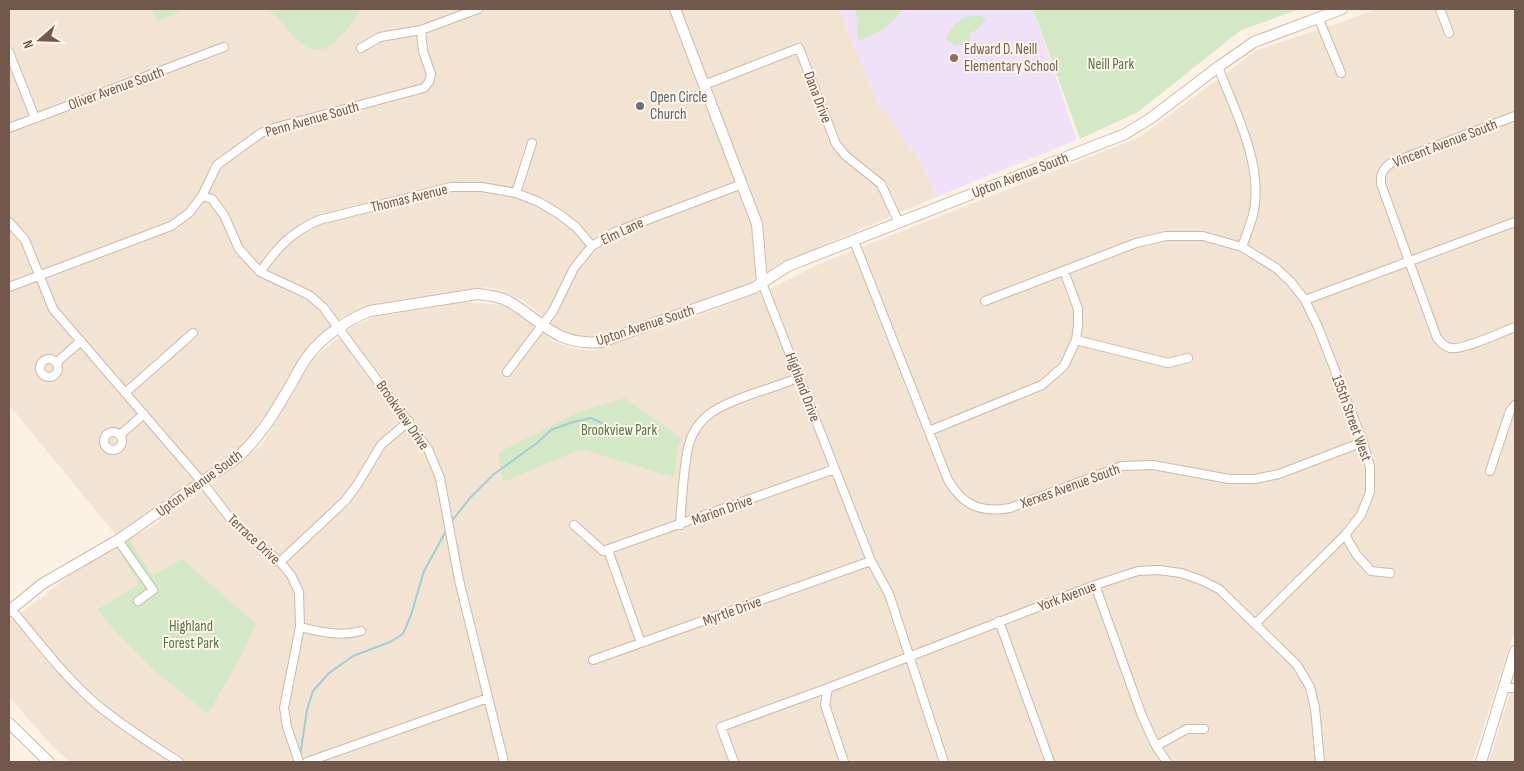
<svg xmlns="http://www.w3.org/2000/svg" width="1524" height="771" viewBox="0 0 1524 771" font-family="'Sofia Sans Condensed',sans-serif">
<style>
.residential{fill:#f2e3d3}
.education{fill:#efe1f7}
.green{fill:#d3e8c4}
.lines{fill:none;stroke-linecap:round;stroke-linejoin:round}
.stream{stroke:#a1cdd4;stroke-width:2}
.street-casing{stroke:#ccb9ac;stroke-width:10}
.secondary-casing{stroke:#d0bbac;stroke-width:12}
.street{stroke:#fff;stroke-width:8}
.secondary{stroke:#fff;stroke-width:10}
.education-dot{fill:#8d6e63;stroke:#fef6ea;stroke-width:2}
.worship-dot{fill:#6b7280;stroke:#fef6ea;stroke-width:2}
.labels{text-anchor:middle;stroke-width:4;stroke-linejoin:round;paint-order:stroke}
.education-label{font-size:15px;fill:#785e54;stroke:#fef6ea;text-anchor:start}
.park-label{font-size:15px;fill:#547844;stroke:#fef6ea}
.street-label{font-size:15px;fill:#72584b;stroke:#fef6ea}
.worship-label{font-size:15px;fill:#5b616d;stroke:#fef6ea;text-anchor:start}
</style>
<rect width="100%" height="100%" fill="#fbf2e4"/>
<path class="residential" d="M9,9H839L879,108L887,111L906,143L923,164L936,197L775,266L745,291L594,338L573,335L557,327L525,302L502,291L487,287L372,305L341,317L312,344L280,395L252,435L229,457L115,534L9,405Z
M1377,9H1515V630L1472,762H71L54,748L9,697V622L69,576L116,547L139,584L97,610L116,632L157,673L208,714L153,576L129,539L153,526L215,482L262,445L313,359L351,328L374,317L462,302L502,305L523,317L551,340L572,348L591,351L675,324L772,288L819,264L1140,137L1257,50L1330,26Z
M1515,677V762H1489Z"/>
<path class="education" d="M839,9H1033L1077,140L936,197L923,164L906,143L887,112L879,108Z"/>
<path class="green" d="M151,9H181L179,12L158,21Z
M267,9H362C345,30 326,67 297,40C287,30 279,17 267,9Z
M856,9H902C891,28 878,33 858,41Z
M1033,9H1300L1241,30L1138,112L1080,139Z
M966,16H982L986,19L978,29L969,34L971,43L955,46L945,38L954,25Z
M625,398L682,439L678,447L674,477L581,449L503,482L498,453L577,413Z
M129,539L153,576L182,559L256,624L241,656L208,714L157,673L116,632L97,610L139,584L116,547Z"/>
<g class="lines">
<path class="stream" d="M451,522L470,498L494,474L537,443L551,430L573,422L591,418L613,428
M300,756L307,710L313,691L329,673L353,656L390,642L403,634L411,615L424,571L446,531"/>
<defs>
<path id="street" d="M1440,9L1449,33
M1318,17L1341,73
M361,48L380,37L421,30
M9,52L35,118
M1218,67C1234,109 1263,163 1254,210C1252,222 1246,235 1242,247
M704,85L799,48L836,144L846,156L881,184L899,223
M1515,116L1391,163C1383,169 1380,174 1381,184L1437,338C1441,342 1444,347 1450,348C1461,351 1502,332 1515,327
M9,128L224,47
M516,193L532,143
M202,196L212,199L224,215L239,249L260,272L309,295L323,307L428,449L440,478L459,580L504,762
M9,222L25,240L53,309L202,482L233,522L280,562L291,575L299,592L300,627L284,708L287,727L299,762
M854,241L948,480C963,506 981,513 1010,508L1122,466L1153,465L1229,479H1255L1279,474L1363,442
M260,272C278,247 290,233 319,220L451,187H482L516,193L539,202L559,214L576,227L592,246
M762,283L871,561L889,594L944,762
M9,287L171,226L189,213L202,196L217,165L261,133L277,127L424,88L429,82L431,74L423,51L421,30L478,9
M1305,300L1515,222
M985,301L1136,243L1166,236H1203L1242,247L1276,268L1291,282L1305,300L1318,327L1363,442L1370,467V492L1361,515L1345,535L1256,623
M1076,340L1168,363L1188,358
M40 368a9 9 0 1 1 18 0a9 9 0 1 1-18 0Z
M57,362L81,341
M507,372L553,311L574,268L592,246L615,232L742,184
M125,393L193,333
M929,431L1042,385L1064,366L1076,340L1078,326V309L1064,271
M104 441a9 9 0 1 1 18 0a9 9 0 1 1-18 0Z
M120,435L144,414
M1490,471L1510,411L1515,405
M574,525L603,551L835,469
M680,525C682,501 683,471 688,448C696,414 722,405 752,394C768,389 784,383 799,378
M1345,535L1356,554L1371,571L1390,573
M118,540L153,590L138,601
M608,550L641,643
M280,562L345,501L357,485L381,445L409,421
M1095,585L1142,716L1156,746L1167,762
M11,609C38,641 63,675 95,703C121,725 150,743 179,762
M999,621L1050,762
M300,627C322,632 340,637 361,631
M593,660L871,561
M828,688L825,705L844,762
M1503,688H1515
M1156,746L1187,729H1204
M307,762L488,698
M734,762L721,727L828,688L1095,585L1138,571L1158,570L1181,573L1201,580L1219,589L1297,665L1310,687L1315,708L1320,762"/>
<path id="secondary" d="M675,9L757,224L762,283
M9,611L42,584L118,540L238,457C261,436 275,412 290,386C296,376 301,365 308,356C323,336 347,320 370,311L477,294C487,295 498,296 508,301C543,321 555,346 601,342L754,288L788,266L1125,134L1151,118L1218,67L1254,42L1342,9
M9,723L49,762
M1481,762L1515,651"/>
</defs>
<use href="#street" class="street-casing"/>
<use href="#secondary" class="secondary-casing"/>
<use href="#street" class="street"/>
<use href="#secondary" class="secondary"/>
</g>
<circle class="education-dot" cx="954" cy="58" r="5"/>
<circle class="worship-dot" cx="640" cy="106" r="5"/>
<g class="labels">
<g class="education-label">
<text x="964" y="54">Edward D. Neill<tspan x="964" dy="17">Elementary School</tspan></text>
</g>
<g class="park-label">
<text x="1111" y="69">Neill Park</text>
<text x="619" y="435">Brookview Park</text>
<text x="191" y="631">Highland<tspan x="191" dy="17">Forest Park</tspan></text>
</g>
<g class="street-label">
<text transform="translate(116 88) rotate(-20)" y="5">Oliver Avenue South</text>
<text transform="translate(818 97) rotate(69)" y="5">Dana Drive</text>
<text transform="translate(312 119) rotate(-16)" y="5">Penn Avenue South</text>
<text transform="translate(1445 143) rotate(-21)" y="5">Vincent Avenue South</text>
<text transform="translate(1020 175) rotate(-21)" y="5">Upton Avenue South</text>
<text transform="translate(409 198) rotate(-14)" y="5">Thomas Avenue</text>
<text transform="translate(622 231) rotate(-25)" y="5">Elm Lane</text>
<text transform="translate(645 325) rotate(-18)" y="5">Upton Avenue South</text>
<text transform="translate(803 387) rotate(69)" y="5">Highland Drive</text>
<text transform="translate(403 415) rotate(55)" y="5">Brookview Drive</text>
<text transform="translate(1352 418) rotate(70)" y="5">135th Street West</text>
<text transform="translate(199 483) rotate(-36)" y="5">Upton Avenue South</text>
<text transform="translate(1070 486) rotate(-20)" y="5">Xerxes Avenue South</text>
<text transform="translate(722 510) rotate(-20)" y="5">Marion Drive</text>
<text transform="translate(254 539) rotate(43)" y="5">Terrace Drive</text>
<text transform="translate(1067 596) rotate(-21)" y="5">York Avenue</text>
<text transform="translate(732 611) rotate(-20)" y="5">Myrtle Drive</text>
</g>
<g class="worship-label">
<text x="650" y="102">Open Circle<tspan x="650" dy="17">Church</tspan></text>
</g>
</g>
<rect width="1524" height="771" fill="none" stroke="#72584b" stroke-width="20"/>
<g transform="translate(40 40) rotate(250)" stroke="#fef6ea" stroke-width="4" paint-order="stroke">
<path d="M0-4L9 19L0 12L-9 19Z" fill="#72584b"/>
<text y="-8" font-size="14" font-weight="bold" text-anchor="middle" fill="#72584b">N</text>
</g>
</svg>
